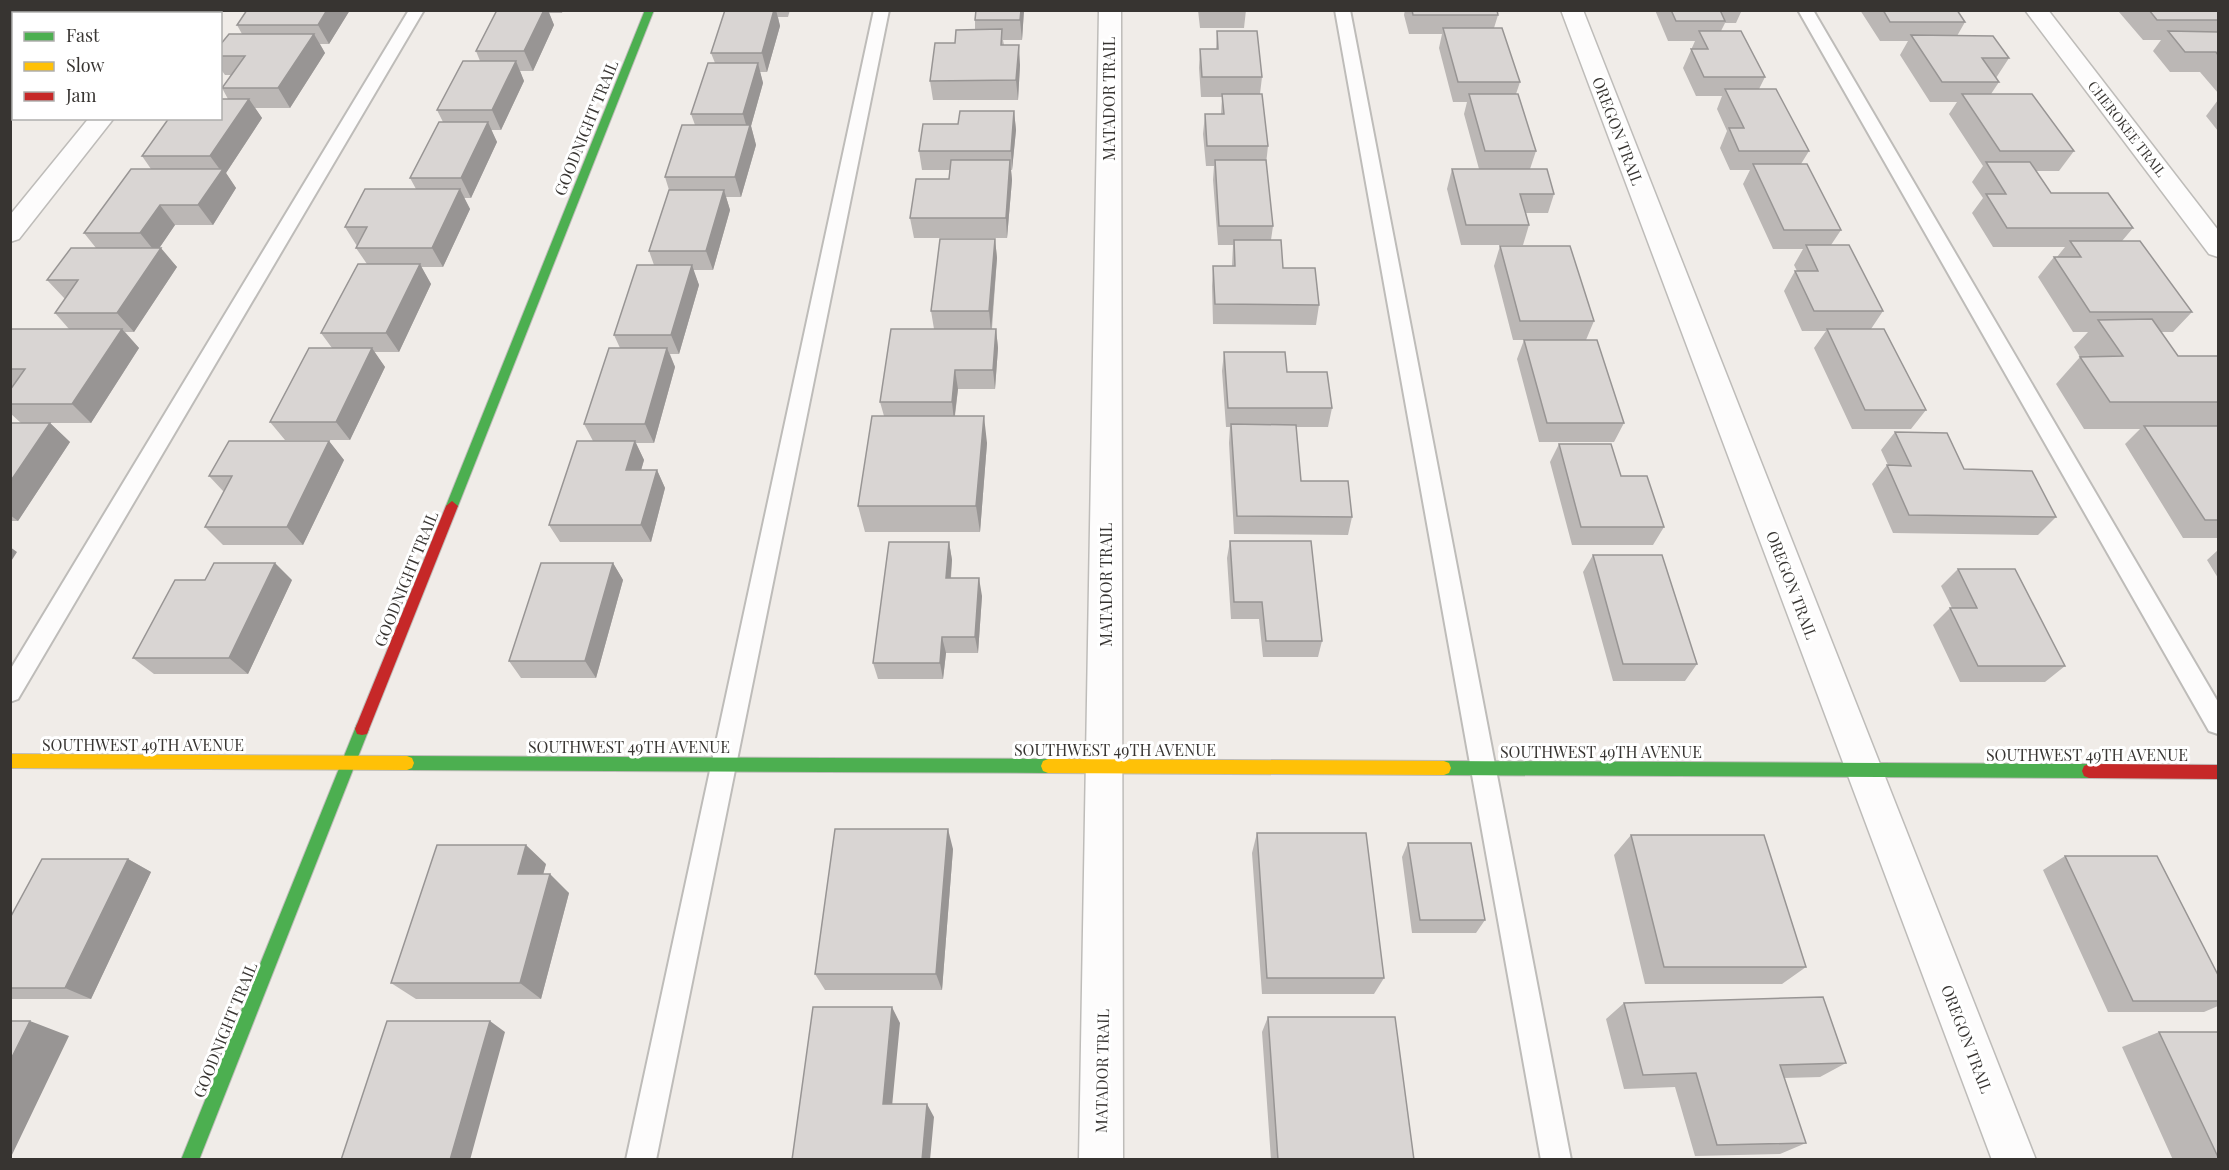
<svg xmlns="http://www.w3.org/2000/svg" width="2229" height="1170" viewBox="0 0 2229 1170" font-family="'Playfair Display',serif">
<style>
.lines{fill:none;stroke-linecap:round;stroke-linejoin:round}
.lane-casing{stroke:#bebcb9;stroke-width:4}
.street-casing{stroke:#bebcb9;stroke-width:3}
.fast-casing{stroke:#bebcb9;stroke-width:2}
.slow-casing{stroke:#bebcb9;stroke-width:2}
.jam-casing{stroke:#bebcb9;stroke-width:2}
.lane{fill:#fdfcfc;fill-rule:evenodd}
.street{fill:#fdfcfc;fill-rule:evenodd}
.fast{fill:#4caf50;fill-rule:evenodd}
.slow{fill:#ffc107;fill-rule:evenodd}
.jam{fill:#c62828;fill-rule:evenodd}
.wall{fill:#bbb7b5}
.shaded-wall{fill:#989594}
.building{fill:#d9d5d3;stroke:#989594;stroke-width:1.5}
.labels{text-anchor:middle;stroke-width:6;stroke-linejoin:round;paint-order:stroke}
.far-street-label{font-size:14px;fill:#373431;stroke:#fff}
.street-label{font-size:16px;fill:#373431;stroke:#fff}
</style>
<rect width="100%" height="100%" fill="#f0ece8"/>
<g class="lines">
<defs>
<path id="lane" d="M409,10H424L18,699L10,702V670Z
M874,10H889L656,1160H626Z
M1335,10H1350L1571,1160H1541Z
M1798,10H1813L2218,702V734L2209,731Z"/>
<path id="street" d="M176,10H198L196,14H174Z
M1099,10H1121L1123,1160H1079Z
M1561,10H1583L2036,1160H1992Z
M2025,10H2048L2218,230V257L2209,254Z
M89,118H114L19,239L10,242V215Z"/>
<path id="fast" d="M645,10H654L458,506L452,511L447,510L446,506Z
M362,723L367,724L369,729L199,1160H181L355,729L357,724Z
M407,756L1048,759L1053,761L1055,766L1053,771L1048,773L407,770L402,768L400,763L402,758Z
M1444,761L2089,764L2094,766L2096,771L2094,776L2089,778L1444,775L1439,773L1437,768L1439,763Z"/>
<path id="slow" d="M10,754L407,756L412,758L414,763L412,768L407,770L10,768Z
M1048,759L1444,761L1449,763L1451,768L1449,773L1444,775L1048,773L1043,771L1041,766L1043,761Z"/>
<path id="jam" d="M452,501L458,506L369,729L367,734L362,735L357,734L355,729L446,506Z
M2089,764L2218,765V779L2089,778L2084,776L2082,771L2084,766Z"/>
</defs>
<use href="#lane" class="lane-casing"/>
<use href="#street" class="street-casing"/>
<use href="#fast" class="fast-casing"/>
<use href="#slow" class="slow-casing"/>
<use href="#jam" class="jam-casing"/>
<use href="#lane" class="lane"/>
<use href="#street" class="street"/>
<use href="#fast" class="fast"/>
<use href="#slow" class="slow"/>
<use href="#jam" class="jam"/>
</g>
<path class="wall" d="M10,10H100L98,14H14V16Z
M350,10L329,44H320L325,53L290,108H255L262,118L226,173L236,188L213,225H175L159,248L177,267L134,332H125L139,348L91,423H50L70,442L18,521H10V423H21L10,413V390L12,388H10V329H69L55,313L65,299L47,280L96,248L84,233L151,169L142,156L228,99L222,88L231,75H225L220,68V45L242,34L237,25Z
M497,10H563L562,13H549L554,25L533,71H520L524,81L501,130H491L497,142L471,198H464L470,209L443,267H421L431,284L399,352H374L385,367L350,440H285L270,422L332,348L321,333L367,264L356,248L357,246L345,227L416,189L410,178L443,122L437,110L480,61L476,51Z
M725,10H790L788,17H778L780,26L767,72H760L763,83L751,126L756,145L741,197H726L730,210L713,270H693L699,285L679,354H670L675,367L654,443H636L644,460L641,470H657L665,488L651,542H560L549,525L593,441L584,424L620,348L614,335L654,265L649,251L669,190L665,177L695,125L691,114L715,63L711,53Z
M1024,10L1022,40H1003L1004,45L1020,65L1018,100H933L930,81L955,43L975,30V20Z
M1198,10H1246L1244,28H1200Z
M1405,10H1497L1498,15L1494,28L1520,82L1516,94L1536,151L1530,169L1554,194L1548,213H1526L1529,225L1523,245H1461L1447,189L1452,169H1479L1464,114L1467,102H1453L1439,48L1442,34H1409L1404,15Z
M1655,10H1748L1747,12H1741L1736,23H1725L1721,31L1765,77L1759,89L1809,151L1801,164L1841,230L1831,245L1883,311L1871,329L1926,410L1911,429H1852L1814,348L1826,331H1802L1784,291L1795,271H1797L1794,265L1803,249H1773L1743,184L1750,170H1730L1720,148L1727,131L1717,109L1722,96H1696L1683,68L1695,41H1668Z
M1860,10H1959L1958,12L1965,22L1957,36L2009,58L1996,78L1999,82L1991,94L2074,151L2059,171H2036L2051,193L2133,228L2122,241L2192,312L2173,332H2161L2178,356H2218V538H2183L2125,444L2140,429H2084L2056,384L2080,357L2074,347L2088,332H2073L2038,277L2054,257H2057L2065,247H1993L1972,213L1983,198L1972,182L1983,166L1949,114L1957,102H1930L1900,55L1908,41H1880Z
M2120,10H2218V93L2200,72H2170L2153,51L2161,40H2143L2119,12Z
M1217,31L1262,77L1260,94L1268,146L1266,164L1273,226L1271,240L1283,268L1319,305L1316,325L1213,324L1212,286L1213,266H1232L1233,245H1218L1213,180L1214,166H1206L1203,134L1205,114H1221L1222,97H1201L1199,68L1200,49H1216Z
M2218,100V131L2206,116Z
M1014,111L1016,130L1012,170H1011L1012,180L1007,238H914L910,218L949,179L950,170H922L919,151L958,124Z
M995,239L997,258L992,329H996L998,348L995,389H958L955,416L987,443L980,532H865L858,506L884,416L880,402L934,329L931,311Z
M1500,246L1594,321L1586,340L1624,423L1614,442H1539L1517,359L1524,340H1513L1494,266Z
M1224,352L1287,372L1332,408L1328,427H1296L1301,481L1352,517L1348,535L1234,534L1229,443L1230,427H1226L1222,371Z
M1895,432L1964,469L2056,517L2038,535L1893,533L1872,484L1887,465H1888L1881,450Z
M329,441L344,460L303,545H223L205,527L224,492L209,476Z
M1559,444L1621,476L1664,527L1653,545H1572L1550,462Z
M1230,541L1322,641L1318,657H1263L1259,619H1231L1227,558Z
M949,542L952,560L951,578L982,596L978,653H946L943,679H878L873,663Z
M2218,550V578L2207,560Z
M1593,555L1697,664L1685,681H1613L1583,572Z
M613,563L623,580L596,678H521L509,661Z
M1958,569L2065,666L2045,682H1960L1933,625L1950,608H1952L1941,586Z
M292,580L248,674H154L133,658Z
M1257,833L1384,978L1374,994H1262L1252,853Z
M1631,835L1806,967L1782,984H1645L1614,855Z
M1408,843L1485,920L1476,933H1412L1402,857Z
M953,849L942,990H825L815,974Z
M2065,856L2218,975V1006L2204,1012H2108L2043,870Z
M128,859L151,872L91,999H10V918Z
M546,864L543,874L569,893L541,999H416L391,983Z
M1624,1003L1846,1063L1820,1077L1784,1078L1806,1143L1780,1154L1695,1156L1675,1087L1624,1089L1606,1019Z
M1268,1017L1414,1160H1271L1262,1032Z
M2159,1032H2218V1160H2173L2122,1047Z"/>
<path class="shaded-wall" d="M70,10H100L98,14H72Z
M327,10H350L329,44L318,25Z
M544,10H548L554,25L533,71L524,51Z
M774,10H776L780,26L767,72L762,53Z
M1021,10H1024L1022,40L1020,20Z
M314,34L325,53L290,108L278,88Z
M14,45V83L11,86L14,89V113L10,117V48Z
M1019,45L1020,65L1018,100L1016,80Z
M516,61L524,81L501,130L492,110Z
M758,63L763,83L751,126L756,145L741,197L735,177L748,132L743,114Z
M249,99L262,118L226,173L236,188L213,225L198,205L221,171L210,156Z
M1014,111L1016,130L1012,170L1011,151Z
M488,122L497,142L471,198L461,178Z
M1010,160L1012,180L1007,238L1006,218Z
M460,189L470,209L443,267L432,248Z
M724,190L730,210L713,270L706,251Z
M160,205L175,225L156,253L140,233Z
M995,239L997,258L991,331L989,311Z
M161,248L177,267L134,332L117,313Z
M420,264L431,284L399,352L386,333Z
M692,265L699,285L679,354L671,335Z
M122,329L139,348L91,423L72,404Z
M996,329L998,348L995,389L993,370Z
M372,348L385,367L350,440L336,422Z
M667,348L675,367L654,443L645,424Z
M955,370L958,389L954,421L952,402Z
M984,416L987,443L980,532L976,506Z
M50,423L70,442L18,521L10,515V482Z
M329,441L344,460L303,545L287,527Z
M635,441L644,460L636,488L626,470Z
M657,470L665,488L651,542L641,525Z
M949,542L952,560L949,596L946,578Z
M10,547L17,552L10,563Z
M275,563L292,580L248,674L229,658Z
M613,563L623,580L596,678L585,661Z
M979,578L982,596L978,653L975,637Z
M942,637L946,653L943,679L940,663Z
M948,829L953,849L942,990L936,974Z
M526,845L546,864L538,893L518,874Z
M128,859L151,872L91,999L65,988Z
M550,874L569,893L541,999L520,983Z
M892,1007L900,1023L891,1117L883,1104Z
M30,1021L69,1036L10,1159V1061Z
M490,1021L505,1032L470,1160H450Z
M927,1104L934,1117L930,1160H922Z"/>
<path class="building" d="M247,10H327L318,25H237Z
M497,10H544L524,51H476Z
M725,10H774L762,53H711Z
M976,10H1021L1020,20H975Z
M1412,10H1497L1498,15H1413Z
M1671,10H1720L1725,21H1676Z
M1883,10H1957L1965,22H1890Z
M2149,10H2218V20H2157Z
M10,22H14V45L10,48Z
M1443,28H1502L1520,82H1458Z
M1002,29L1001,45H1019L1016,80L930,81L935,43H955L956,30Z
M1217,31H1257L1262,77H1202L1200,49H1218Z
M1699,31H1741L1765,77H1704L1691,49H1708Z
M2168,31L2218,32V55L2216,52H2185Z
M229,34H314L278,88H222L245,56H220V45Z
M1911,35L1993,36L2009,58H1982L1999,82H1942Z
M463,61H516L492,110H437Z
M708,63H758L743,114H691Z
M1725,89H1776L1809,151H1739L1729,128H1744Z
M1222,94H1262L1268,146H1207L1205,114H1224Z
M1469,94H1518L1536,151H1485Z
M1962,94H2032L2074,151H2000Z
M220,99H249L210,156H142L169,118H220Z
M960,111H1014L1011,151H919L923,124H958Z
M439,122H488L461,178H410Z
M682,125H750L735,177H665Z
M951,160H1010L1006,218H910L916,179H949Z
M1215,160H1266L1273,226H1219Z
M1986,162H2030L2051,193H2108L2133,228H2007L1986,194H2006Z
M1753,164H1807L1841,230H1784Z
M131,169H223L198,205H160L140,233H84Z
M1452,169H1547L1554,194H1520L1529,225H1466Z
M365,189H460L432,248H356L367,227H345Z
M669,190H724L706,251H649Z
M940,239H995L989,311H931Z
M1234,240H1281L1283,268H1315L1319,305L1215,304L1213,266H1235Z
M2070,241H2140L2192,312H2090L2054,257H2081Z
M1806,245H1849L1883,311H1814L1795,271H1818Z
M1500,246H1570L1594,321H1520Z
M71,248H161L117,313H55L78,280H47Z
M358,264H420L386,333H321Z
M637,265H692L671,335H614Z
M2152,319L2178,356H2218V402H2110L2080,357L2123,356L2098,320Z
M10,329H122L72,404H10V390L25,369H10Z
M891,329H996L993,370H955L952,402H880Z
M1827,329H1884L1926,410H1865Z
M1524,340H1597L1624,423H1547Z
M309,348H372L336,422H270Z
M609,348H667L645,424H584Z
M1224,352H1285L1287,372H1327L1332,408H1228Z
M872,416H984L976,506H858Z
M10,423H50L10,482Z
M1231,424L1296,425L1301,481H1348L1352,517L1237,516Z
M2144,426H2218V520H2205Z
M1895,432L1947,433L1964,469L2032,471L2056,517L1909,515L1887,465L1911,466Z
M229,441H329L287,527H205L232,476H209Z
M577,441H635L626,470H657L641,525H549Z
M1559,444H1611L1621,476H1647L1664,527H1581Z
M1230,541H1311L1322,641H1266L1262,602H1234Z
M889,542H949L946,578H979L975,637H942L940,663H873Z
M1593,555H1662L1697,664H1623Z
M214,563H275L229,658H133L175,580H205Z
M541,563H613L585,661H509Z
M1958,569H2015L2065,666H1978L1950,608H1977Z
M835,829H948L936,974H815Z
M1257,833H1366L1384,978H1267Z
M1631,835H1764L1806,967H1664Z
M1408,843H1471L1485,920H1420Z
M437,845H526L518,874H550L520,983H391Z
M2065,856H2157L2218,975V1001H2133Z
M42,859H128L65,988H10V918Z
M1823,997L1846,1063L1780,1065L1806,1143L1717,1145L1696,1073L1643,1075L1624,1003Z
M813,1007H892L883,1104H927L922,1160H792Z
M1268,1017H1395L1414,1160H1278Z
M10,1021H30L10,1061Z
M387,1021H490L450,1160H341Z
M2159,1032H2218V1157Z"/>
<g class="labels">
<g class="far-street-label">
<text transform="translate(2127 129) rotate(52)" y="5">CHEROKEE TRAIL</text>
</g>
<g class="street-label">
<text transform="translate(1109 99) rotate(-90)" y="6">MATADOR TRAIL</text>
<text transform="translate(586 128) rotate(-68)" y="6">GOODNIGHT TRAIL</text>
<text transform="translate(1618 131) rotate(69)" y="6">OREGON TRAIL</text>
<text transform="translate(406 579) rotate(-68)" y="6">GOODNIGHT TRAIL</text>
<text transform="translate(1106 585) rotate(-90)" y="6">MATADOR TRAIL</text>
<text transform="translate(1792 585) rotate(69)" y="6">OREGON TRAIL</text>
<text x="143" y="751">SOUTHWEST 49TH AVENUE</text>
<text x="629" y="753">SOUTHWEST 49TH AVENUE</text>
<text x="1115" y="756">SOUTHWEST 49TH AVENUE</text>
<text x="1601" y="758">SOUTHWEST 49TH AVENUE</text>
<text x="2087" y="761">SOUTHWEST 49TH AVENUE</text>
<text transform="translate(225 1030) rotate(-68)" y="6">GOODNIGHT TRAIL</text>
<text transform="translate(1967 1039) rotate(69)" y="6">OREGON TRAIL</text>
<text transform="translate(1102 1071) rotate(-89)" y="6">MATADOR TRAIL</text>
</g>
</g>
<rect width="2229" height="1170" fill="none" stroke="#373431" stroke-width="24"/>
<rect x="12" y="12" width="210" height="108" fill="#ffffff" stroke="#afaead" stroke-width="1.5"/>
<rect x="24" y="32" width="30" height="9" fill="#4caf50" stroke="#afaead" stroke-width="1.5"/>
<text x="66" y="42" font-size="18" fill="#373431">Fast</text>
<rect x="24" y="62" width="30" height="9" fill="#ffc107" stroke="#afaead" stroke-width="1.5"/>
<text x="66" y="72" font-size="18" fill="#373431">Slow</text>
<rect x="24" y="92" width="30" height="9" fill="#c62828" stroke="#afaead" stroke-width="1.5"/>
<text x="66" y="102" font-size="18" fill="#373431">Jam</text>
</svg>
